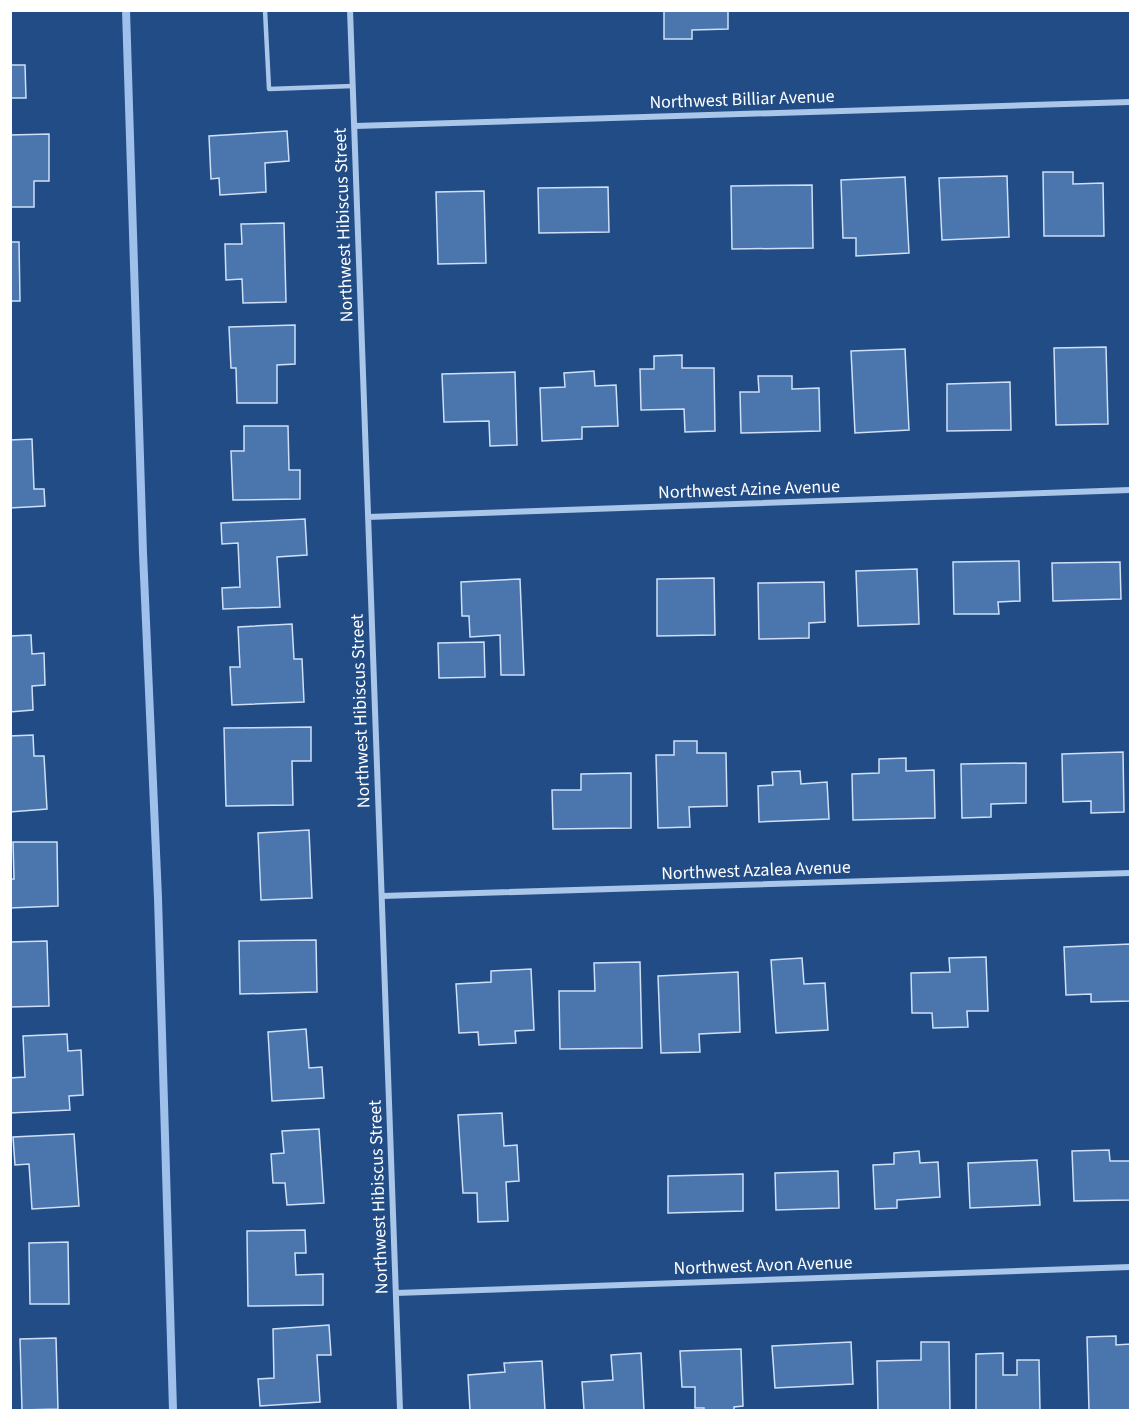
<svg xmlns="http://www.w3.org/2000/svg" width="1141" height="1421" viewBox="0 0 1141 1421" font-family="'Source Sans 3',sans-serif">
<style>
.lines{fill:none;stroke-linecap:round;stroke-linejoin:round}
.stream{stroke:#9ec0ea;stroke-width:8}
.building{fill:#4a75ad;stroke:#cee0f7;stroke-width:1.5}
.lane{stroke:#aac6e9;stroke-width:4.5}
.street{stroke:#aac6e9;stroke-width:6}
.labels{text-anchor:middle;stroke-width:4.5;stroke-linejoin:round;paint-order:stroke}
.street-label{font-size:18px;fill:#fff;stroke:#214c85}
</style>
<rect width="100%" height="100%" fill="#214c85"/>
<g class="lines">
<path class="stream" d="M126,10L143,553L158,898L173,1410"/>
</g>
<path class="building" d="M664,10H728V29L692,30V39H664Z
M10,65H25L26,98H10Z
M287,131L289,161L265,163L266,192L220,195L219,178L211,179L209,136Z
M49,134V181H34V207H10V135Z
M1043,172H1073V184L1103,183L1104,236H1044Z
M1007,176L1009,237L942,240L939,178Z
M905,177L909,253L856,256V238H843L841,180Z
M812,185L813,248L732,249L731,186Z
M608,187L609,232L539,233L538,188Z
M484,191L486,263L438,264L436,192Z
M284,223L286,302L243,303L242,279L226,280L225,244H242L241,224Z
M10,242H19L20,301H10Z
M295,325V364L277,365V403H237L236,368H231L229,327Z
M1106,347L1108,424L1056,425L1054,348Z
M905,349L909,430L855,433L851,351Z
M682,355V368H714L715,431L685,432L684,409L641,410L640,369H654V356Z
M594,371L595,386L616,385L618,426L582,427V439L542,441L540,388L565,387L564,373Z
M515,372L517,445L490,446L489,421L444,422L442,374Z
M758,376H792V389L819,388L820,431L741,433L740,392H759Z
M1010,382L1011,430L947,431V384Z
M244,426H288L289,470H300V499L233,500L231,451H244Z
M32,439L34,489H44L45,506L10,508V440Z
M305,519L307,555L277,557L280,607L223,609L222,588L240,587L238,543L222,544L221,523Z
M1019,561L1020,601L998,602L999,614H954L953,562Z
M1120,562L1121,599L1053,601L1052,563Z
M917,569L919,624L858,626L856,571Z
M714,578L715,635L657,636V579Z
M520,579L524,675H501L500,635L470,637L469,616H462L461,582Z
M824,582L825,622L809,623V638L759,639L758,583Z
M292,624L294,659H302L304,702L232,705L230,667H240L238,627Z
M31,635L32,654L44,653L45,685L32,686L33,710L10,712V636Z
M484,642L485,677L439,678L438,643Z
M311,727V761H292L293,805L226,806L224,728Z
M33,735L34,756H44L47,809L10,812V736Z
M674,741H697V753H726L727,806L689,807L690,827L658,828L656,755H674Z
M1123,752L1124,812L1091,813V801L1063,802L1062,754Z
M906,758V771L934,770L935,818L853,820L852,774L879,773V759Z
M1026,763V803L991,804V817L962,818L961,764Z
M800,771L801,784L827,782L829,819L759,822L758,786L773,785L772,772Z
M631,773V828L553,829L552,790H581V774Z
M309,830L312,898L261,900L258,833Z
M13,842H57L58,906L10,908V879H14Z
M316,940L317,992L240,994L239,941Z
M47,941L49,1006L10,1007V942Z
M1130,944V1001L1091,1002V994L1066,995L1064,947Z
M986,957L988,1011H967L968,1027L933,1028L932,1013H912L911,973L950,972L949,958Z
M802,958L804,984L825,983L828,1030L776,1033L771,960Z
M640,962L642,1048L560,1049L559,991H595L594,963Z
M531,969L534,1030L515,1031L516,1043L479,1045L478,1032L459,1033L456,984L491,982V971Z
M738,972L740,1032L699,1034L700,1052L661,1053L658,976Z
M306,1029L309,1068L322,1067L324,1098L272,1101L268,1032Z
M67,1034L68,1051L81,1050L83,1095L69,1096L70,1110L10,1113V1078L25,1077L23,1036Z
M502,1113L504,1146L517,1145L519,1181L506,1182L508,1221L478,1222L477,1193H463L458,1115Z
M319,1129L324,1203L287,1205L285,1183H273L271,1154L284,1153L282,1131Z
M74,1134L79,1206L32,1209L29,1164L15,1165L13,1137Z
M1109,1150L1110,1161H1130V1200L1074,1201L1072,1151Z
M919,1151L920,1163L938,1162L940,1197L897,1200V1208L875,1209L873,1165L894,1164V1153Z
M1037,1160L1040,1205L970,1208L968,1163Z
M838,1171L839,1208L776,1210L775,1173Z
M743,1174V1211L668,1213V1176Z
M305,1230L306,1253H295L296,1275L323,1274V1305L248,1306L247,1231Z
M68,1242L69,1304H30L29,1243Z
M329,1325L331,1355H317L320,1402L260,1406L258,1379L274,1378L273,1329Z
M1116,1336V1345L1130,1344V1410H1089L1087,1337Z
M56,1338L58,1409L22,1410L20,1339Z
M851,1342L853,1384L775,1388L772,1346Z
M921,1342H949L950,1410H878L877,1361L921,1360Z
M741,1349L743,1406L734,1407V1410H704V1408H695V1387H682L680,1351Z
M641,1353L644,1410H584L582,1382L613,1380L611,1355Z
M1003,1353V1375H1017V1360H1039L1040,1410H976V1354Z
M542,1361L545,1410H470L468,1375L505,1372L504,1363Z"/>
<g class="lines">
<path class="lane" d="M265,10L269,89L353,86"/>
<path class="street" d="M350,10L400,1410
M355,126L1130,102
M368,517L1130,490
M382,896L1130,873
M396,1293L1130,1267"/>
</g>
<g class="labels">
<g class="street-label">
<text transform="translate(742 99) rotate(-2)" y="6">Northwest Billiar Avenue</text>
<text transform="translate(343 225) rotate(-92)" y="6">Northwest Hibiscus Street</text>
<text transform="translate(749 489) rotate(-2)" y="6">Northwest Azine Avenue</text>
<text transform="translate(360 711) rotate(-92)" y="6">Northwest Hibiscus Street</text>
<text transform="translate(756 870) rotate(-2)" y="6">Northwest Azalea Avenue</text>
<text transform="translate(378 1197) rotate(-92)" y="6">Northwest Hibiscus Street</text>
<text transform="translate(763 1265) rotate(-2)" y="6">Northwest Avon Avenue</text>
</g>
</g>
<rect width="1141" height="1421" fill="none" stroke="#ffffff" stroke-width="24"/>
</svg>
